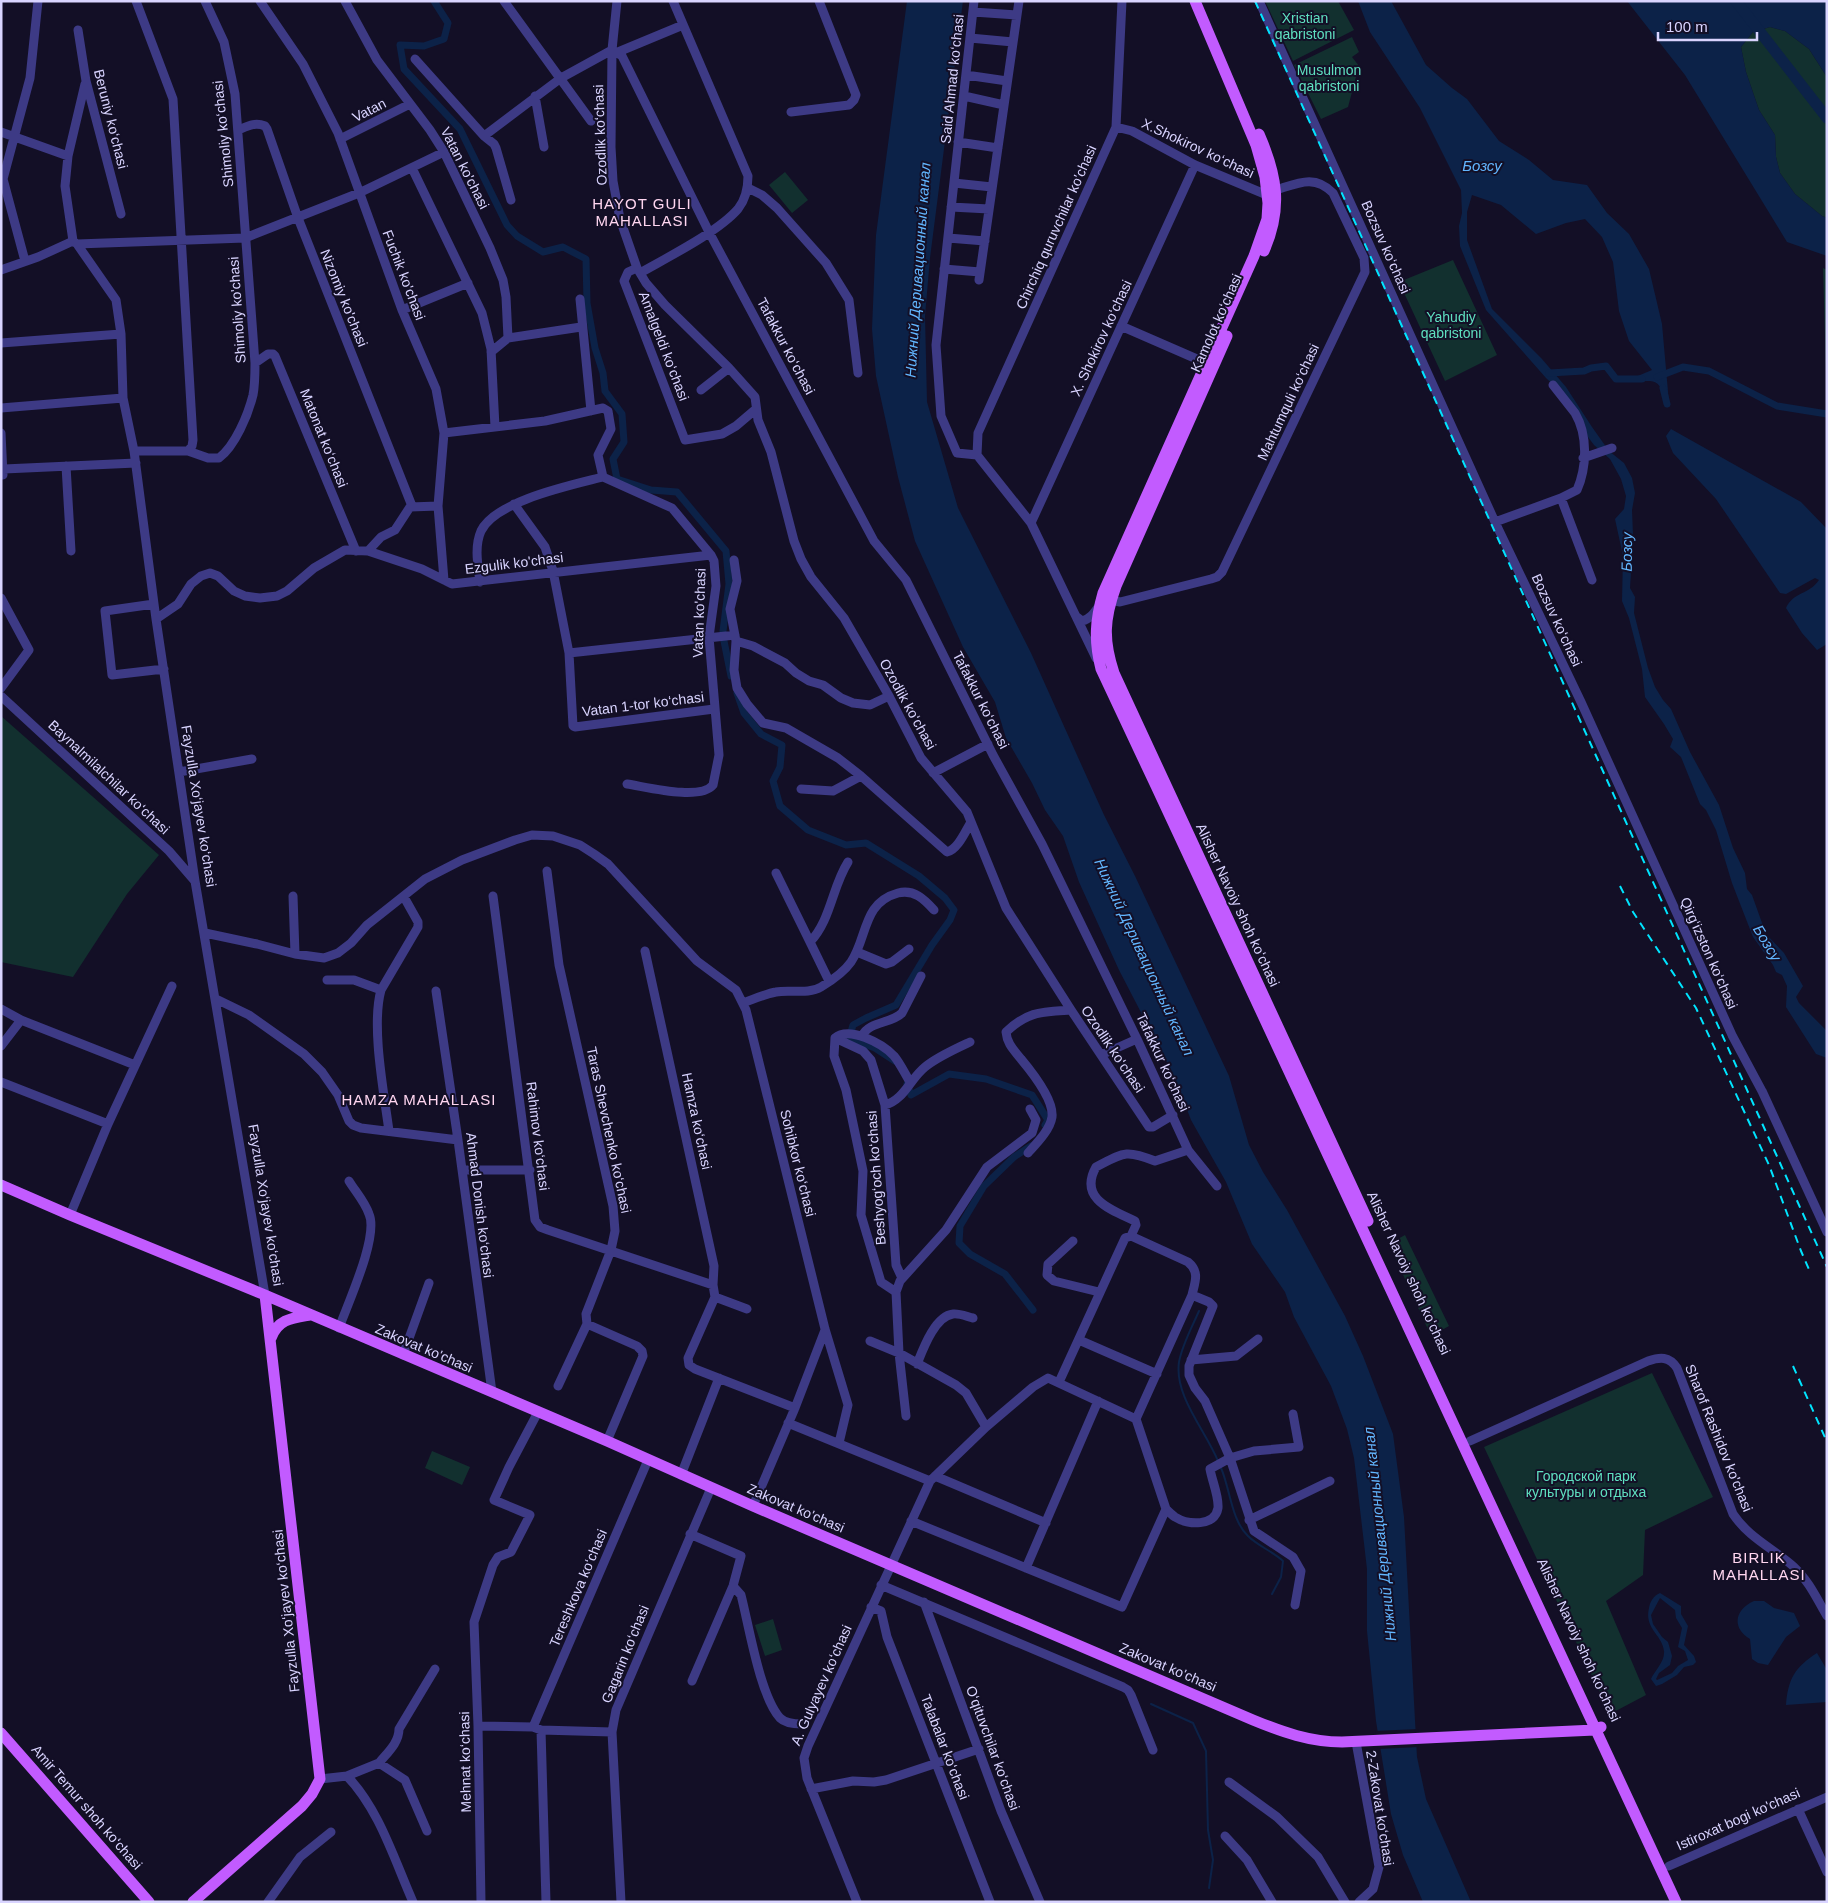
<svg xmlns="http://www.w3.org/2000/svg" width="1828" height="1903" viewBox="0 0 1828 1903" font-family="Helvetica,sans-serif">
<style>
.green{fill:#12302f}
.water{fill:#0c2248;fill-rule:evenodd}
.pier{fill:#130f26}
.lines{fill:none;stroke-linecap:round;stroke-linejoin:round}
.stream{stroke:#0c2248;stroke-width:2}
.canal{stroke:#0c2248;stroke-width:7}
.river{stroke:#0c2248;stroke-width:11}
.minor{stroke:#3d3a85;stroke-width:9}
.major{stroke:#c25bff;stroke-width:11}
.rail{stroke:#00e5ff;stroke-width:2;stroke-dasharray:8 6;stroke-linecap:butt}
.labels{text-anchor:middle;stroke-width:4;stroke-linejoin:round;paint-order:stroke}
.park-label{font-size:14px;fill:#5fe0c0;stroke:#130f26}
.street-label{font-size:14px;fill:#d9d4ff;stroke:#130f26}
.water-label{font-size:15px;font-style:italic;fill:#62b6ff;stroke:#130f26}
.neighbourhood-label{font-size:15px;letter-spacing:1px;fill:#ffd6f0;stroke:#130f26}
</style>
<rect width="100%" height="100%" fill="#130f26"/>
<path class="green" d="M1265,1H1338L1354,30L1293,61Z
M1770,27L1785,31L1809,49L1827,77V218L1822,216L1795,194L1780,173L1776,157L1775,135L1759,110L1746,72L1741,47L1753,32Z
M1352,37L1359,52L1352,57L1359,66L1348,107L1321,119L1294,65Z
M785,172L808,200L792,213L769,185Z
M1453,260L1497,355L1445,381L1399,282Z
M1823,268L1827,270V372H1826Z
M1,716L159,855L127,894L73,977L1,962Z
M1405,1235L1449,1326L1431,1336L1389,1244Z
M1652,1373L1713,1497L1645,1530L1643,1575L1606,1601L1646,1695L1610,1714L1484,1447Z
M432,1451L470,1467L462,1485L425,1468Z
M773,1619L782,1650L765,1656L755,1625Z"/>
<path class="water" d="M907,1H963L930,258L925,316L927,402L958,508L1031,653L1104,815L1135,876L1229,1076L1249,1145L1263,1172L1287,1210L1345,1316L1363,1356L1393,1434L1404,1517L1417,1757L1426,1799L1471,1902H1423L1403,1855L1391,1814L1376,1721L1367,1631V1569L1354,1458L1347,1429L1331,1386L1294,1317L1285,1292L1252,1244L1226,1182L1191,1120L1175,1078L1119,970L1079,882L1063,836L1045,810L1032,783L1006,738L995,702L963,647L915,541L898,477L876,376L872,329L876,235Z
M1358,1H1391L1426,65L1452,88L1467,99L1499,141L1529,160L1553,180L1587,185L1607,213L1629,234L1649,269L1662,324L1669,403C1656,378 1659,380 1631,382L1633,378L1652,370L1629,341L1619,311L1613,262L1602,237L1585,219L1566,223L1536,234L1501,205L1472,195L1467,212V240L1492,309L1542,359L1566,387L1592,427L1609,451L1624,463L1632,478L1635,493L1632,510L1633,535L1629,567L1631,572L1630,588L1635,597L1634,613L1648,668L1655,687L1663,700L1671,709L1690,752L1719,805L1733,848L1745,873L1747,889L1752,895L1766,934L1784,953L1803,986L1796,997L1799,1003L1827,1031V1058L1816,1054L1786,1007L1787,986L1782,975L1776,972L1773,965L1753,937L1732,883L1716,830L1706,810L1700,804L1681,757L1670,747L1673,739L1664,724L1645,697L1642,669L1629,618L1622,601L1623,556L1615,519L1624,509L1626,496L1621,479L1610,459L1594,445L1585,433L1563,394L1546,378L1486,310L1460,246L1459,226L1462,213L1461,190L1420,108L1370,32Z
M1627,1H1827V77L1809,49L1785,31L1770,27L1753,32L1741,47L1746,72L1759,110L1775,135L1776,157L1780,173L1795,194L1822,216L1827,218V256L1787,242L1685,75Z
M1671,429L1801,502L1827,529V644L1817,650L1802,633L1786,608C1794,591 1809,595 1819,580L1815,578L1786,594L1780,593L1716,499L1673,453L1666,436Z
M1660,1593L1681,1606V1614L1688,1626L1684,1645L1694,1656L1696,1662L1693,1665L1684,1667L1677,1675L1662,1684L1656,1686L1651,1679C1655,1670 1665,1662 1664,1651C1662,1634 1644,1629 1649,1608C1650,1602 1653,1596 1660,1593ZM1660,1598L1675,1610L1676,1618L1682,1628L1678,1647L1685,1651L1688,1660L1678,1666L1672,1673L1657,1680L1656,1679L1659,1673L1670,1665L1672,1656L1668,1642L1662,1637L1653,1624L1651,1615Z
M1754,1601H1764L1774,1608L1794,1613L1800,1626L1786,1637L1768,1665L1758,1663L1752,1659L1750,1639C1731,1628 1735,1609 1754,1601Z
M1817,1653L1827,1670V1702L1786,1705C1788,1679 1795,1667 1817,1653Z"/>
<path class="pier" d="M1418,1729L1419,1747L1378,1749L1375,1731Z"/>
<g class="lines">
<path class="stream" d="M1199,1311C1192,1327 1182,1345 1179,1362C1174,1396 1206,1431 1218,1461
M1221,1468C1230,1488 1231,1520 1248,1536C1258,1546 1272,1551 1283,1561L1281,1577L1272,1594
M1151,1704L1193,1723L1206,1751L1208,1830L1213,1860L1209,1888"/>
<path class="canal" d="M434,1L448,23L444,39L424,46L400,45L404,69L460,129L507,225L517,236L543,252L563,247L586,259L587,303L595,348L603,373L605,391L622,414L624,442L613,459L617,479L651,490L677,492L726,551L729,584L723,631
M1549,373L1584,371L1591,368L1606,366L1616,379H1642
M1657,377L1683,367L1709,371L1777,406L1827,414
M1663,388L1667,404
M724,641L731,676
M737,693L744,713L761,734L782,745L780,767L773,781L780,806L808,830L846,845L866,843L919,876L945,898L954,910L950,920L932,945L896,1005L866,1018L853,1025L849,1039L875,1048L895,1061
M907,1084L911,1095L949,1074L986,1079L1032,1095L1048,1120L1045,1125
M1031,1146L1014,1157L984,1186L960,1226L959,1243L970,1254L1005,1274L1033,1310"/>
<path class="river" d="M1736,1L1827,118"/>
<path class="minor" d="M260,1L303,64L338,133L402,310L436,389L444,433L438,506L444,580
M345,1L377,60L430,130L444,152L490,248L503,280L506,297L508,338
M504,1L591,121
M617,1L612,50L611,147L613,181L620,219L637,268L646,283L665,305L729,368L755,397L758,420L771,452L794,541L801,559L811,577L844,618L889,696L921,758L967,812L1006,908L1071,1010L1149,1127H1153L1173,1115
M974,1L936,345L941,416L957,453L977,455L1031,523L1096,658
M1259,1L1495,522L1581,702L1732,1035L1762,1091L1827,1232
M973,12L1017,15
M78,30L86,81L121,214
M970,38L1013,42
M612,50L622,56L625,62L709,232L874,541L906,580L993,755L1042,844L1137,1039L1188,1150L1217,1186
M618,52L683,25
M415,59L484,136L494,144L496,148L511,200
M966,75L1007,81
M535,96L544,147
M964,96L1004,105
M791,112L849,105L854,100L856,95L819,1
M1116,127L1132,131L1195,165L1267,195
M238,130C248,126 255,122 265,126L267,129L298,218L412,506
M1,132L68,156
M484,136L561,78L612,50
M340,139L410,104
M958,142L998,148
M412,168L482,313L491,349L495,427
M954,183L992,187
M748,188L762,195L777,208L826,263L849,300L858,373
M951,207L989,209
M948,238L985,241
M73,241L65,186L68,156L85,84
M77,244L116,300L121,334L123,398L134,451L156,619L195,881L265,1295
M25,261L3,179L30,78L38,1
M637,268L628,272L624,281L685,440L722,434L736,426L756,409
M944,269L980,272
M1,270L38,257L73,241L77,244L245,238L359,193L444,152
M640,273C668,257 718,232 738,209C746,199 748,189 748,176L673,1
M979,280L1019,1
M580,299L591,411
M402,310L468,283
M1121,326L1206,363
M1,343L121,334
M491,352L508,338L581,327
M255,363L268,354H273L275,356L356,551
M701,390L729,368
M1,408L123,398
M1,433L3,475H1
M444,433L545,421L603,408L608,411L611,429L598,455L603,477
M134,451H188L192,446L193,440L173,99L136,1
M188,451L208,458H219C235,446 248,415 253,395C255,385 255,373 255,363L235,94L224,42L205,1
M977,455L978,433L1116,127L1122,1
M1583,458L1612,448
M66,466L71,551
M4,469L136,463
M603,477L672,508L711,555L714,561L716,586L709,637L719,755L713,785C700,801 647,787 627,784
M1561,498L1592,580
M514,504L545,547L553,571L569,653L573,726L575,727L714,709
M1495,522L1561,498L1577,490C1587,467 1588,435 1575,413C1568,404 1560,394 1553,385
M1031,523L1195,165
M368,551L381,537L395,530L410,507L438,506
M734,560L737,581L730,609L736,641L734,670L737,688L747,704L763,723L786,728L838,758L861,776L947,852C958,849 965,832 971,822
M480,582C478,566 474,547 481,531C495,501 572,485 603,477
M1,598L29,650L1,688
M1111,600L1120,602L1211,579L1217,577L1222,572L1365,272L1364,258L1333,193C1315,174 1298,183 1276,190
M154,604L105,611L112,675L164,669
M1077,617L1082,621C1090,619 1094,613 1099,606
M156,619L178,604L191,584L201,576L210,573L218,576L234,591L245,596L260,598L277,596L287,591L314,568L345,550L368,551L422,569L452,584L711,555
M736,641L753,646L785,663L796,673L809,681L823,685L841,698L853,703L870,705L889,696
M569,653L735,635
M1,696L169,851L194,880
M179,772L252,759
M933,773L988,744
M801,789L833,791L861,776
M547,871L559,965L613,1206L615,1231L611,1250L586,1314L587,1324L558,1386
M776,873L810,942
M293,896L295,954
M493,896L535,1220L540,1227L548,1230L713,1285
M205,933L257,944L295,954L324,958L338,953L351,943L367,925L425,879L462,860L515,840L532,835L553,836L580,845L594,854L608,864L697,961L736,990L746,1010L825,1329L848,1405L839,1443
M645,951L714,1266L713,1285L715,1297L688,1358L689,1365L695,1369L795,1408
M857,952L886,964L892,962L909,949
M327,980H354L381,990
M829,981L810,942C831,920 832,887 848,862
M436,991L458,1140L492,1392
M216,999L249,1015L304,1054L322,1072L338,1095L349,1121L353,1125L361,1128L458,1140
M743,1003C754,999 765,994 776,992C790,989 808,995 821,987C831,981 844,972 851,962C868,937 862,903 898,893C914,889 924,899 934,910
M1,1009L21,1020L135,1065
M862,1036C869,1021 891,1024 902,1013L921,976
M835,1038L834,1056L846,1090L863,1171L861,1215L881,1282L896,1292
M835,1038L863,1051L871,1060L885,1105L896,1265L902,1278
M835,1038C849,1026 882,1043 894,1056C900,1063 905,1074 910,1082
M1,1046L21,1020
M1101,1055L1137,1039
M1,1082L108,1124
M885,1105C904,1100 910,1079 925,1067C937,1057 955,1049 970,1042
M389,1131C384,1093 371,1026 381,990L418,927V922L404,897
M1028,1153C1037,1143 1050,1130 1052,1117C1054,1100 1031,1071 1021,1059C1014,1050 1007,1044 1006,1032C1028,1011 1042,1012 1071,1010
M462,1170H530
M70,1215L108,1124L172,986
M1131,1236L1136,1225L1135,1221C1112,1210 1078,1199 1096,1167C1123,1153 1125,1149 1155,1161L1188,1150
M1073,1241L1048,1264L1047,1275L1054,1281L1099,1292
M1192,1295L1209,1302L1213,1306L1189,1366V1375L1195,1388L1205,1401L1230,1458L1254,1531L1293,1557L1301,1571L1295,1605
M715,1297L747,1309
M587,1324L637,1346L642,1351L643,1356L607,1441
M339,1328C348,1303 379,1236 369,1214C365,1202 355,1191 349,1181
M1079,1340L1157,1374
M870,1341L899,1353L956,1385L966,1393L986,1427
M403,1355L429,1283
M1191,1360L1236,1356L1258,1339
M917,1364C923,1349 935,1316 953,1314C959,1313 968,1317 973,1318
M1059,1382L1125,1238L1131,1236L1188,1262C1200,1272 1195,1282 1192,1295L1136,1419
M906,1416L899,1353L896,1292L900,1281L946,1230L987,1167L1032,1133L1036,1120L1030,1109
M788,1423L930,1481
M1470,1441L1648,1361C1660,1357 1669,1356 1677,1368L1733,1514C1750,1539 1773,1548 1794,1567C1809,1581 1817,1599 1827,1616
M681,1475L719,1378
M935,1476L1046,1523
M753,1506L795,1408L825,1330
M1249,1520L1330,1481
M911,1521L1122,1607L1166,1509
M690,1534L741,1556L733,1586L692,1681
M1026,1568L1098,1401
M881,1585L1123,1687L1128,1690L1131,1695L1153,1750
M733,1586L741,1595C749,1626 760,1696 780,1718C785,1723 795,1724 802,1724
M924,1602L1001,1811L1040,1902
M871,1607L881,1611L887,1637L990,1902
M478,1726L533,1727L541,1730L612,1732
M533,1727L648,1460
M541,1730L546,1902
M1356,1742L1379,1867L1373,1889L1359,1902
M379,1763C387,1753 399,1743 399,1729L435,1669
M347,1776L379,1763L405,1780L427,1831
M320,1779L347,1776C379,1809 394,1859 413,1902
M1229,1782L1277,1817L1318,1857L1345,1902
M811,1789L853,1781L874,1782L886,1780L979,1749
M1798,1809L1827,1872
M1225,1836L1247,1860L1272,1902
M1669,1866L1827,1797
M268,1902L300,1857L331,1832
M481,1902L478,1726L474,1622L493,1565L498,1557L511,1552L530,1515L494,1500L509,1467L538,1412
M621,1902L612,1732L616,1710L711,1488
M857,1902L807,1778L804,1758L808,1746L930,1481L986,1427L1033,1387L1048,1378L1136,1419L1166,1509C1169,1512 1172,1515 1175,1517C1188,1525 1215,1527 1218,1508C1219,1496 1212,1481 1210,1469L1230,1458L1254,1451L1299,1447L1293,1414"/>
<path class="major" d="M1195,1L1256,145L1265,177L1268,203L1267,219L1254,256L1103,593C1095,621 1094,641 1101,669L1156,786L1676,1902
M1259,134C1277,175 1283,208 1264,251
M1227,336L1116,586C1104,619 1103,640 1114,673L1368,1221
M1,1185L70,1215L265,1295L607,1441L753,1506L1253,1720C1282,1732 1310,1742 1342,1742L1595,1730L1601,1727
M271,1338C278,1319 292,1318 310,1315
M1,1733L149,1902
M193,1902L302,1806L312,1794L320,1779L265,1295"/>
<path class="rail" d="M1255,1L1827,1267
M1620,886L1633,912L1696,1008L1769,1165L1801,1251L1811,1274
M1793,1366L1827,1442"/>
</g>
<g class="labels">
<g class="park-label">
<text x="1305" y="23">Xristian<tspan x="1305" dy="16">qabristoni</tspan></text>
<text x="1329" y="75">Musulmon<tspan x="1329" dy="16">qabristoni</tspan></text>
<text x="1451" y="322">Yahudiy<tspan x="1451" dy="16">qabristoni</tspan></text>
<text x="1586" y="1481">Городской парк<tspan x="1586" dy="16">культуры и отдыха</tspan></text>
</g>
<g class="street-label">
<text transform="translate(952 79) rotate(-84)" y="5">Said Ahmad ko‘chasi</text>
<text transform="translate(369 110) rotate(-27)" y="5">Vatan</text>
<text transform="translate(111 119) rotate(76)" y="5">Beruniy ko‘chasi</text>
<text transform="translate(223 134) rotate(-96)" y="5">Shimoliy ko‘chasi</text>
<text transform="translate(600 135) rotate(-92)" y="5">Ozodlik ko‘chasi</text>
<text transform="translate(1198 148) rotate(25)" y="5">X.Shokirov ko‘chasi</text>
<text transform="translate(465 168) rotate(63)" y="5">Vatan ko'chasi</text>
<text transform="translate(1056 227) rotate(-66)" y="5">Chirchiq quruvchilar ko'chasi</text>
<text transform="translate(1386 247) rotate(66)" y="5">Bozsuv ko‘chasi</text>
<text transform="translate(404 275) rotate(69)" y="5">Fuchik ko'chasi</text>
<text transform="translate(344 298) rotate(68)" y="5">Nizomiy ko'chasi</text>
<text transform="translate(237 310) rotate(-94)" y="5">Shimoliy ko'chasi</text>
<text transform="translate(1216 323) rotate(-66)" y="5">Kamolot ko‘chasi</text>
<text transform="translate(1101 338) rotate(-65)" y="5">X. Shokirov ko‘chasi</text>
<text transform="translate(664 346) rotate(69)" y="5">Amalgeldi ko‘chasi</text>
<text transform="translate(786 346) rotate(62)" y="5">Tafakkur ko‘chasi</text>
<text transform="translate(1288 402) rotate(-65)" y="5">Mahtumquli ko‘chasi</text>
<text transform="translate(324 438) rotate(68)" y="5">Matonat ko‘chasi</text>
<text transform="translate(514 563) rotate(-7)" y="5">Ezgulik ko'chasi</text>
<text transform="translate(699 613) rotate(-88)" y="5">Vatan ko'chasi</text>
<text transform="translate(1557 620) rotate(65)" y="5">Bozsuv ko‘chasi</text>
<text transform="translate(981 700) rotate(63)" y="5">Tafakkur ko‘chasi</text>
<text transform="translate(643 704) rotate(-7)" y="5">Vatan 1-tor ko‘chasi</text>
<text transform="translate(908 704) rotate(61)" y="5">Ozodlik ko‘chasi</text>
<text transform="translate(109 777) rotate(43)" y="5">Baynalmilalchilar ko‘chasi</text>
<text transform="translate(199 806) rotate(81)" y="5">Fayzulla Xo‘jayev ko‘chasi</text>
<text transform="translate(1238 905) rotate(65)" y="5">Alisher Navoiy shoh koʻchasi</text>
<text transform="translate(1709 953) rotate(66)" y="5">Qirg‘izston ko‘chasi</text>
<text transform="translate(1113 1049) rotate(56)" y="5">Ozodlik ko‘chasi</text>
<text transform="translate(1163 1062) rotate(65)" y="5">Tafakkur ko‘chasi</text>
<text transform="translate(697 1121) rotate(78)" y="5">Hamza ko‘chasi</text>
<text transform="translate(609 1130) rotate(78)" y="5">Taras Shevchenko ko‘chasi</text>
<text transform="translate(538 1136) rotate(83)" y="5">Rahimov ko‘chasi</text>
<text transform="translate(798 1163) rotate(76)" y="5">Sohibkor ko‘chasi</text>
<text transform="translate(876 1178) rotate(-94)" y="5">Beshyog‘och ko‘chasi</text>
<text transform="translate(266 1205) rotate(81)" y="5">Fayzulla Xo‘jayev ko‘chasi</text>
<text transform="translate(480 1205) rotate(83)" y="5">Ahmad Donish ko‘chasi</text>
<text transform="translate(1409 1273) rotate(65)" y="5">Alisher Navoiy shoh koʻchasi</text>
<text transform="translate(424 1348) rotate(23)" y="5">Zakovat ko'chasi</text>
<text transform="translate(1719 1438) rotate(68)" y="5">Sharof Rashidov ko'chasi</text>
<text transform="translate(796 1508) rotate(23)" y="5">Zakovat ko'chasi</text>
<text transform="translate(578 1588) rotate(-67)" y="5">Tereshkova ko‘chasi</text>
<text transform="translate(286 1611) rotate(-96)" y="5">Fayzulla Xo‘jayev ko‘chasi</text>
<text transform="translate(1579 1640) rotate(65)" y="5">Alisher Navoiy shoh koʻchasi</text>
<text transform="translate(625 1654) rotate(-68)" y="5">Gagarin ko‘chasi</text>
<text transform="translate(1168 1667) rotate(23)" y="5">Zakovat ko'chasi</text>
<text transform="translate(821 1685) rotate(-66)" y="5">A. Gulyayev ko‘chasi</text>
<text transform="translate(945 1747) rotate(69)" y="5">Talabalar ko‘chasi</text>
<text transform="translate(993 1748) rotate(70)" y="5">O‘qituvchilar ko‘chasi</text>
<text transform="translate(465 1762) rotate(-91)" y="5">Mehnat ko‘chasi</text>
<text transform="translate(87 1807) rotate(49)" y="5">Amir Temur shoh ko‘chasi</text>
<text transform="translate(1380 1808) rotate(81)" y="5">2-Zakovat ko‘chasi</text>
<text transform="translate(1738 1819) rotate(-24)" y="5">Istiroxat bogi ko'chasi</text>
</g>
<g class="water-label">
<text x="1482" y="171">Бозсу</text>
<text transform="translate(918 270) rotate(-86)" y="5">Нижний Деривационный канал</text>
<text transform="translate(1627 552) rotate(-89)" y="5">Бозсу</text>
<text transform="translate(1767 943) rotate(59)" y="5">Бозсу</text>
<text transform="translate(1144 957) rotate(65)" y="5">Нижний Деривационный канал</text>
<text transform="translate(1380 1534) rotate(-96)" y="5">Нижний Деривационный канал</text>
</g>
<g class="neighbourhood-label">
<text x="642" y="209">HAYOT GULI<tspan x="642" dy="17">MAHALLASI</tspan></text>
<text x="419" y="1105">HAMZA MAHALLASI</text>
<text x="1759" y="1563">BIRLIK<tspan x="1759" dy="17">MAHALLASI</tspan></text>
</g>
</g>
<rect width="1828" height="1903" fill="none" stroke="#d9d4ff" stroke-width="5"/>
<path d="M1658 32v8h99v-8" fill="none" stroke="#d9d4ff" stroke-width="2.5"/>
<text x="1666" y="32" font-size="15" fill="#d9d4ff" stroke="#130f26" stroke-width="4" paint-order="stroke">100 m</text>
</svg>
